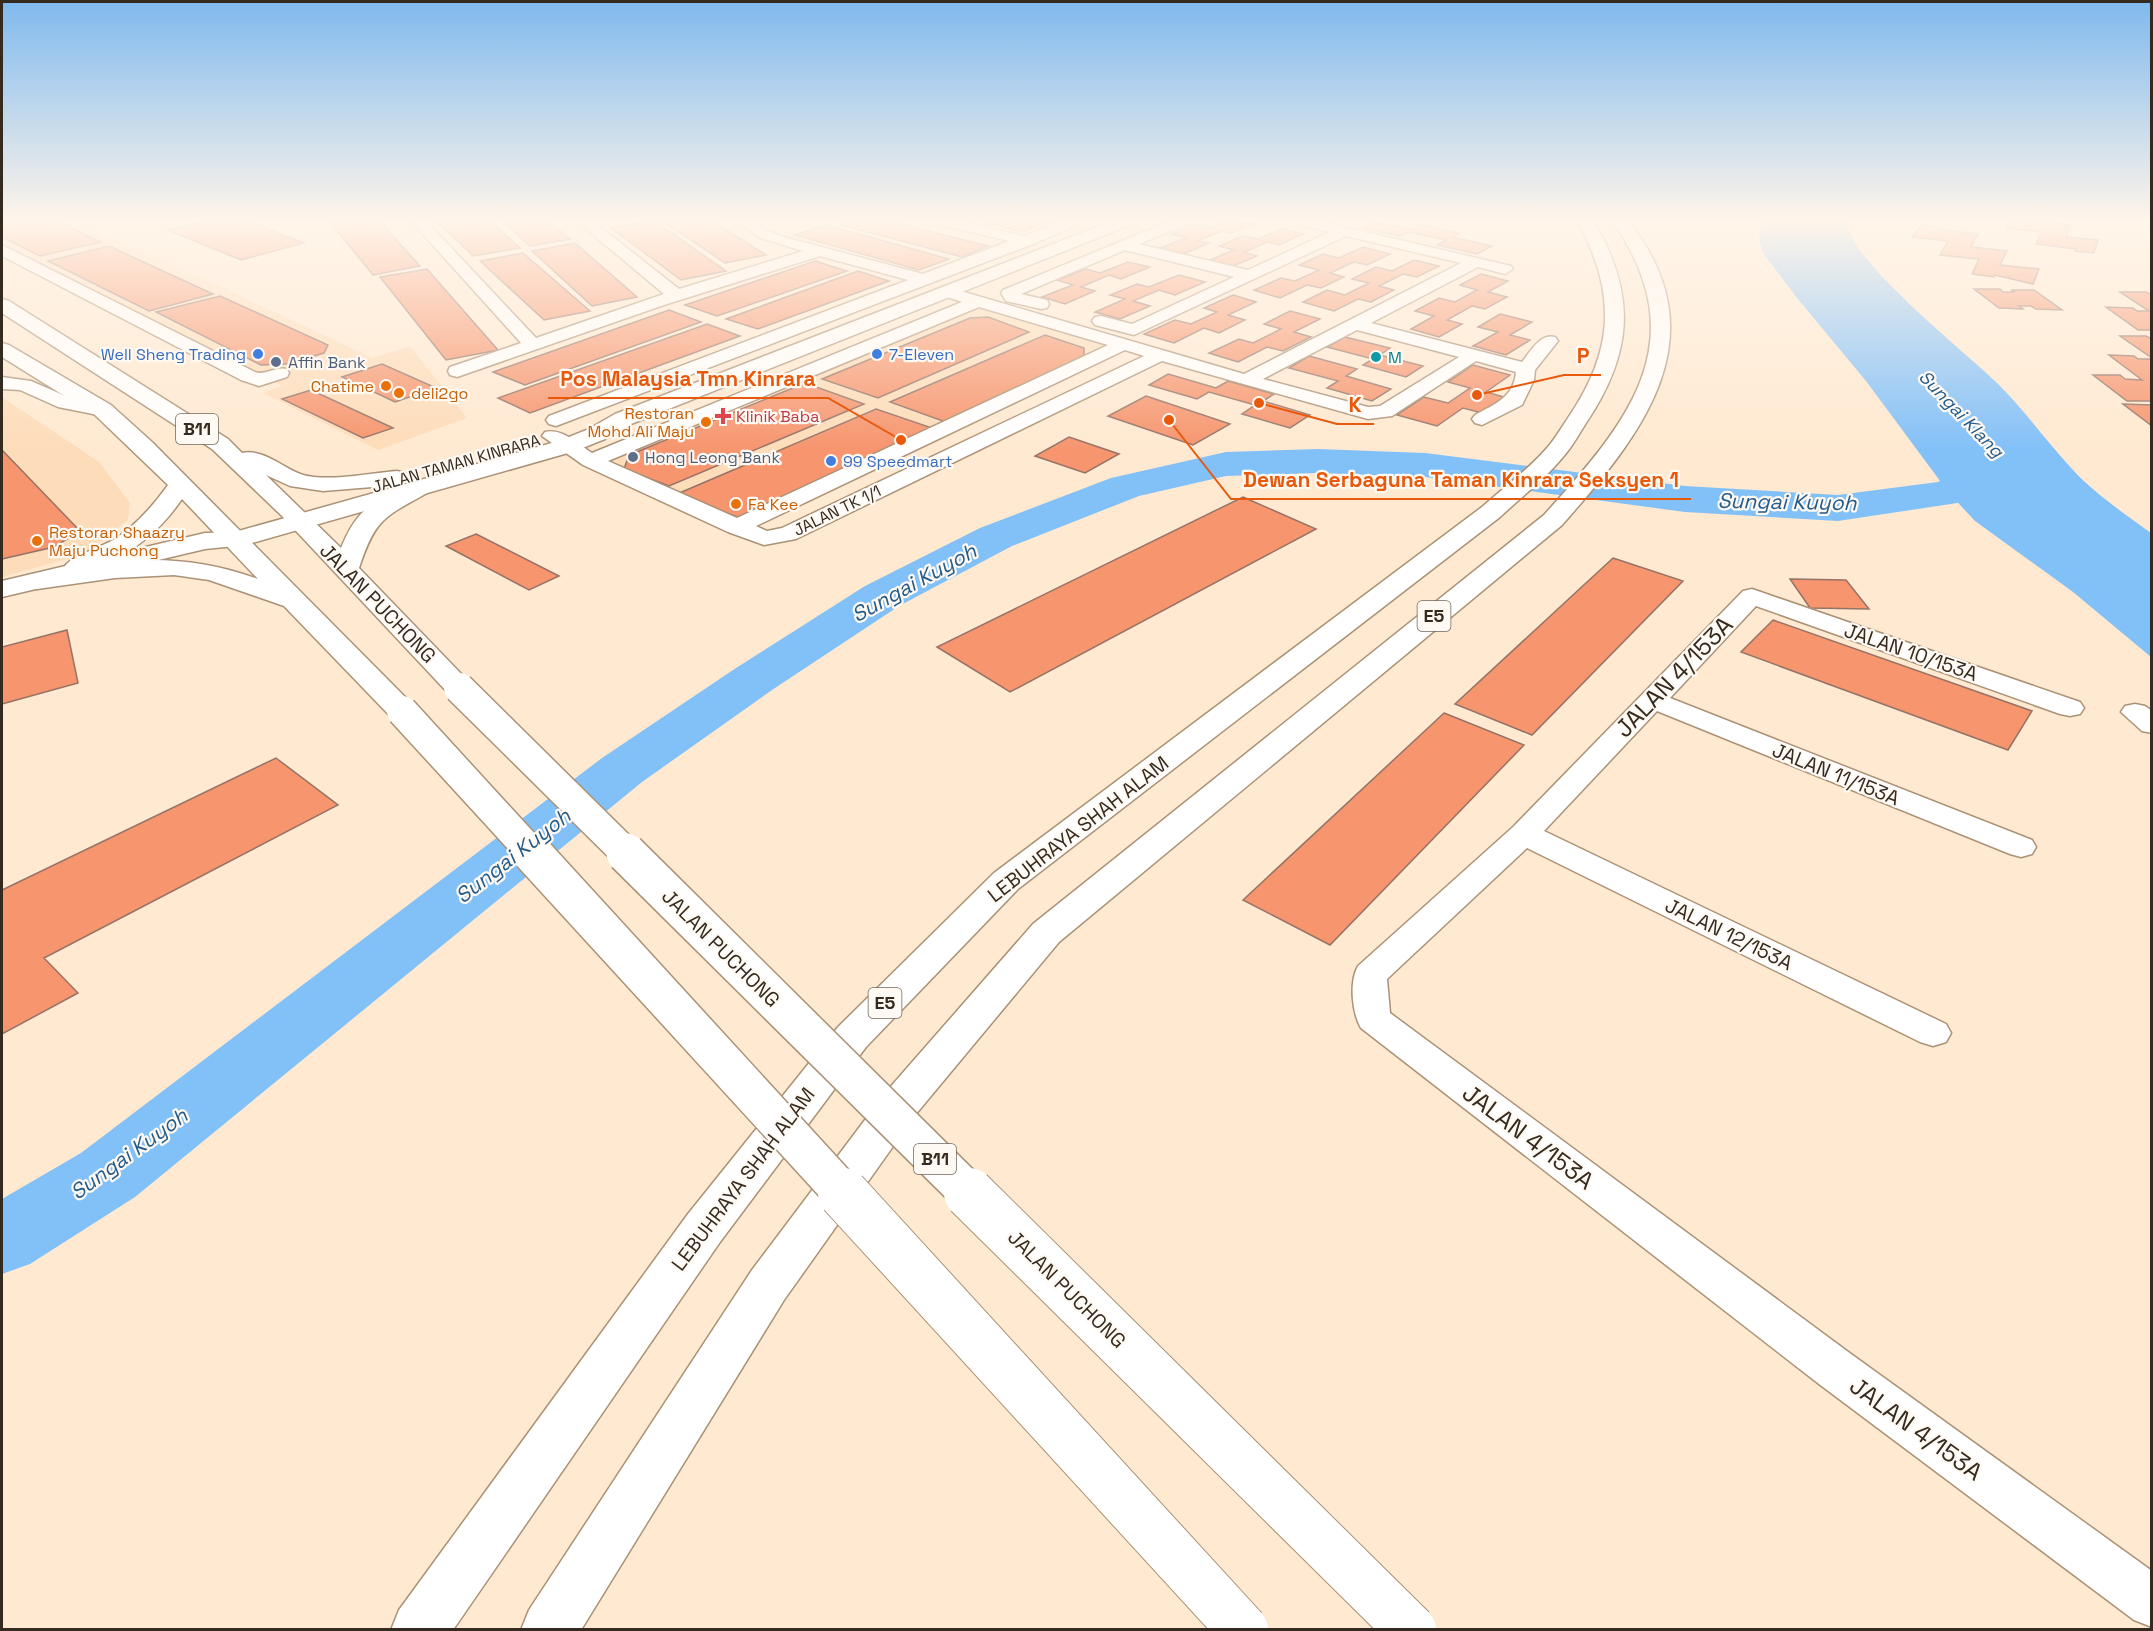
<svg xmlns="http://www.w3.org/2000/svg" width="2153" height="1631" viewBox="0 0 2153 1631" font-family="'Space Grotesk',sans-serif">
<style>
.built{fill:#fddcb9}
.water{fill:#82c0f8}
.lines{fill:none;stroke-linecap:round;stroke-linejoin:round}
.river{fill:#82c0f8;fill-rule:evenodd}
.building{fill:#f6956e;stroke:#967366;stroke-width:1.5}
.minor-casing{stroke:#ab9276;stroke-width:3}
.tertiary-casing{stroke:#ab9276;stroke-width:3}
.primary-casing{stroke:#ab9276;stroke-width:3}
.motorway-casing{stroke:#ab9276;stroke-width:3}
.minor{fill:#fff;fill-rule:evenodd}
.tertiary{fill:#fff;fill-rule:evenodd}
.primary{fill:#fff;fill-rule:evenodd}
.motorway{fill:#fff;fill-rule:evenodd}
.primary-bridge-far2-casing{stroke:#ab9276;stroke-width:33;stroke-linecap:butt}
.primary-bridge-far1-casing{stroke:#ab9276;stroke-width:42;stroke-linecap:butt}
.primary-bridge-casing{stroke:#ab9276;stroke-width:52;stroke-linecap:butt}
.primary-bridge-far2{stroke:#fff;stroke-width:30}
.primary-bridge-far1{stroke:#fff;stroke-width:39}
.primary-bridge{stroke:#fff;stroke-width:50}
.shop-dot{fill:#3f7fe0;stroke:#fff9f3;stroke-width:2}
.culture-dot{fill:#0f9aa8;stroke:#fff9f3;stroke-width:2}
.service-dot{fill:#5c6f8a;stroke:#fff9f3;stroke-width:2}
.food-dot{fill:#e8710a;stroke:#fff9f3;stroke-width:2}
.health-dot{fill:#e0444e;stroke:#fff9f3;stroke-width:2}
.labels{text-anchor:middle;stroke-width:4.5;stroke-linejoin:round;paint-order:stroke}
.far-shop-label{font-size:16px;fill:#366cbe;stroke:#fff9f3;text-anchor:start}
.far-culture-label{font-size:16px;fill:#0d838f;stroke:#fff9f3;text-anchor:start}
.far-service-label{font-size:16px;fill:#4e5e75;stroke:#fff9f3;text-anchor:start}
.far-food-label{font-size:16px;fill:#c56008;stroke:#fff9f3;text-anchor:start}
.far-health-label{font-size:16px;fill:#be3a42;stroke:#fff9f3;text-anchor:start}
.far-street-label{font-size:16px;fill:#342a1f;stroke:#fff9f3}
.far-water-label{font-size:18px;font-style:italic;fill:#235b89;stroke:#fff9f3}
.shield{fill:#fff9f3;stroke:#71685f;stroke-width:1.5}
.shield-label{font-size:18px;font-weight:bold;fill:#342a1f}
.street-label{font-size:20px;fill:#342a1f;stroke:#fff9f3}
.water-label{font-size:21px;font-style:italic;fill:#235b89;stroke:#fff9f3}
.near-street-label{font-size:24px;fill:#342a1f;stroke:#fff9f3}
.leader{fill:none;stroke:#e8590c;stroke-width:2}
.callout-dot{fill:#e8590c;stroke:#fff9f3;stroke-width:2}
.callout-label{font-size:21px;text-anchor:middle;font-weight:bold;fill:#e8590c;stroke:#fff9f3;stroke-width:4.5;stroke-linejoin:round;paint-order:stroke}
</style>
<rect width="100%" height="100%" fill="#ffe9d1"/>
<path class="built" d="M2,222H76L224,288L372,358L410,346L467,418L378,450L263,393L282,386L2,245Z
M980,305L1111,344L739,521L601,460Z
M2,397L99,462L130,503L128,520L95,546L74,557L2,577Z"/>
<path class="water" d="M1762,222H1847C1850,261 1964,351 1995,381C2023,408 2046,441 2073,470C2095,494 2125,514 2151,533V657L2073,592L1975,521L1949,493L1866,381L1797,298L1763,253L1759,239Z"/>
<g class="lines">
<path class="river" d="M1998,442L2012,445L2018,454L1993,485L1964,502L1838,521L1685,512L1425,477L1318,473L1226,476L1139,496L1012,546L899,606L772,690L642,782L135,1197L30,1264L2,1274V1199L81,1153L602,758L736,668L865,586L980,528L1111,478L1226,452L1318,449L1425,453L1685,486L1838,495L1938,482L1963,467L1984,445Z"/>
</g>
<path class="building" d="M2,222H59L101,242L40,256L2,237Z
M199,222H248L304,243L241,260L168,230Z
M330,222H380L420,266L373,275Z
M438,222H491L520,248L473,256Z
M503,222H549L570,239L530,246Z
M644,222H656L726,271L681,280L611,228Z
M664,222H714L766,255L725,263Z
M851,222H892L988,246L962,257L841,225Z
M993,222H1047L1022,232L989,223Z
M1226,222L1256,223L1231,233L1222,231L1197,241L1209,243L1183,254L1160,248L1186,238L1172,234L1197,224L1211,228Z
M1375,222L1413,230L1422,225L1459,233L1452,237L1492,246L1477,254L1437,245L1446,240L1409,232L1400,236L1362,228Z
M2009,222H2050L2071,225L2066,237L2098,240L2094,253L2075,251L2076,249L2036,244L2042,232L2006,228Z
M826,225L949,259L919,270L795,235Z
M1921,225L1942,228L1941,230L1978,234L1971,247L2007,251L2000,265L2039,269L2033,284L1995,275L1994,277L1972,274L1979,259L1940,255L1948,241L1912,237Z
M1282,229L1303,234L1279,245L1268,242L1244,252L1257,256L1233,266L1210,260L1234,250L1219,246L1243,236L1258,239Z
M575,243L637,297L592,306L532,251Z
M109,246L213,294L149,311L48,261Z
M1363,247L1390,254L1367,265L1354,262L1330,273L1344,277L1321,288L1307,285L1280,298L1254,290L1281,278L1295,281L1319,270L1299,265L1323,254L1339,258Z
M523,253L590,311L544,320L480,261Z
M1414,260L1439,266L1417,277L1403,274L1379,286L1394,290L1371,302L1358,299L1334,311L1303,302L1327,290L1345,295L1369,283L1352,279L1376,267L1392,271Z
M815,261L847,271L717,316L685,305Z
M1128,262L1150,267L1121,279L1109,275L1081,287L1095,291L1065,304L1042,297L1073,285L1057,280L1086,269L1100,273Z
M427,269L498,350L446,360L380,277Z
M858,271L889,281L758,329L726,319Z
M1481,274L1508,281L1488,292L1507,297L1485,309L1472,306L1447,320L1462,324L1439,337L1411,329L1434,316L1415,311L1439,298L1455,302L1477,290L1460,285Z
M1179,275L1205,282L1175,295L1159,290L1133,301L1150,306L1120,319L1095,312L1125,299L1110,295L1137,284L1149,287Z
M1974,289H2000L2003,292H2015L2011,290H2034L2062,310L2036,309L2031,306H2019L2023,309L1999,308Z
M2120,292H2146L2152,295V330H2138L2106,307L2133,308L2137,311H2149Z
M1233,295L1256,302L1228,315L1245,320L1219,333L1204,328L1174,343L1144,334L1175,320L1191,324L1217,312L1204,308Z
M220,296L328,345L324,353L286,364L261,365L156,312Z
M669,310L701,322L525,385L493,372Z
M1290,311L1320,319L1294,332L1311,337L1283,351L1267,347L1238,362L1209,353L1239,339L1253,343L1281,329L1264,324Z
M1500,314L1532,322L1510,335L1530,340L1506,355L1473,346L1498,332L1478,327Z
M988,317L1029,332L878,398L822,379L970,318Z
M707,324L740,336L530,413L498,398Z
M1045,335L1084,348V358L951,424L890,402Z
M2120,336H2146L2152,339V358Z
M1345,337L1390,348L1380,355L1423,366L1406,377L1363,365L1373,359L1327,347Z
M2109,355L2134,356L2138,359H2152V401H2127L2093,375H2120L2125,379L2142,380Z
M1309,356L1357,369L1346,376L1391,389L1372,401L1327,388L1338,381L1289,368Z
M382,364L436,388L395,402L342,377Z
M1473,365L1510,375L1486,392L1504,397L1482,413L1463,408L1437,426L1397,415L1424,397L1448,403L1470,388L1448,382Z
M1168,374L1216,388L1228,381L1274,394L1263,401L1310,415L1290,428L1242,414L1255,405L1209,392L1197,399L1149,385Z
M805,383L864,404L669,486L624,469L629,455Z
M311,390L393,428L363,438L282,399Z
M1146,396L1230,424L1193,445L1108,416Z
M2123,404L2152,405V426Z
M876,409L935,429L754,514L737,517L677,494Z
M1069,437L1119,454L1085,473L1035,456Z
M2,451H3L80,531L54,547L2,559Z
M1243,497L1316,529L1010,692L937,647Z
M476,534L559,576L529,590L446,546Z
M1613,558L1683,581L1532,735L1455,704Z
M1790,579L1846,580L1869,609L1810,608Z
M1773,620L2032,711L2008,750L1741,652Z
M67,630L78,683L2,704V647Z
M1444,713L1524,745L1330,945L1243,900Z
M276,758L338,805L44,958L78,993L2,1034V890Z"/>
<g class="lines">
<defs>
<path id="minor" d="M412,222H427L536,338L664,294L578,222H594L679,289L803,251L758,237L739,222H755L768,231L784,237L923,274L1009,241L941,225L939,222H964L1024,236L1060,222H1080L1078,225L1033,244L556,426L549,424L546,420L549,416L908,280L820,256L664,305L457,377L450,375L448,371L450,367L521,343Z
M1168,222H1187L1185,225L1139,244L1248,270L1330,232L1300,225L1298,222H1323L1511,266L1513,269L1505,274L1478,267L1371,323L1522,362C1531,351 1540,333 1555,337L1558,341L1535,370L1534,380L1522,405L1482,425L1475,423L1472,419L1475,415C1495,404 1514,397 1516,372L1476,361L1392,416L1368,419L1162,361L796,539L764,545L728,532L583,465L542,436L545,432C562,428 578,444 592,453L962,302L941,295L939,292L941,289L947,287L1244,374L1461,263L1346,236L1134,335L1095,325L1092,321L1095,317L1101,316L1132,324L1234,277L1125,250L1021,294L1047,300L1049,304L1047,308L1041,309L1006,301L1001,293L1003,290ZM979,307L1108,345L737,518L608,461ZM1357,330L1459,357L1380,406L1368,407L1263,379ZM1125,350L1144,356L782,528L767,531L756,526Z
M2,245L255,372C265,376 275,366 287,369L289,373L287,377L259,386L241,380L2,256Z
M2,377L31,381L70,398L110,406L113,410L110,414L103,416L58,407L20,390L2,389Z
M1752,589L2080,702L2084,708L2080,714L2070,716L2060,714L1756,606L1670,698L2032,840L2036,847L2032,854L2021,857L2010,854L1657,711L1544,831L1946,1024L1951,1033L1946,1042L1933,1046L1920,1042L1527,848L1387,979L1390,1013L1851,1354L2152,1571V1627L2134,1620L1819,1384L1361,1028C1352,1013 1349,982 1358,966L1513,827L1743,591Z
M2135,704L2145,706L2152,711V733L2142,731L2121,712L2125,706Z"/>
<path id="tertiary" d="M1110,222H1132L1130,225L631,424L605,439L575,451L245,545L205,549L2,597V581L205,533L235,532L559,441L589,429L615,414Z"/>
<path id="primary" d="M2,299L9,301L228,439L242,453C263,448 284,469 303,475C329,482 370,473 397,471L405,473L409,478L405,483L397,485L323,491L290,486L266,475L341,548C346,536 351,525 360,515C373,501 409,478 427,483L431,488L427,493C384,517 375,519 359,568L469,682L474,688L469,694L459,697L449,694L282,516L212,449L2,313Z
M2,343L9,345L111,405L152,442L413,705L417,711L413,717L402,720L391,717L284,606L209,580L174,575L115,578L37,589L28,587L24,581L28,575L67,569L65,566C73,555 102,547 115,539C136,525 153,506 168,485L95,415L2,357ZM182,499L258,579C208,561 160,556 108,563C139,548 162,528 182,499Z"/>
<path id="motorway" d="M1578,222H1594C1637,295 1633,353 1586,423C1579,434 1572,447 1563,457C1545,479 1520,498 1500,517L1018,889L866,1047L720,1242L453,1630H391L399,1610L688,1214L838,1027L994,873L1482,507C1503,488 1528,470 1547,448C1555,439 1561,428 1568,418C1614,351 1617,294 1578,222Z
M1613,222H1629C1721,338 1641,435 1562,525L1059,942L916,1114L784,1300L581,1630H521L529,1610L752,1270L886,1092L1033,924L1544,515C1627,423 1697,343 1613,222Z"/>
</defs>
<use href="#minor" class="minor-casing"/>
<use href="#tertiary" class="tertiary-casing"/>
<use href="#primary" class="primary-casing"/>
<use href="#motorway" class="motorway-casing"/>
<use href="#minor" class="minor"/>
<use href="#tertiary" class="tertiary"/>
<use href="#primary" class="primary"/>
<use href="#motorway" class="motorway"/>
<defs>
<path id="primary-bridge-far2" d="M459,688L627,854
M402,711L533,854"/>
<path id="primary-bridge-far1" d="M532,853L845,1195
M626,853L971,1195"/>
<path id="primary-bridge" d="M843,1193L1243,1630
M969,1193L1411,1630"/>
</defs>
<use href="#primary-bridge-far2" class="primary-bridge-far2-casing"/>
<use href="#primary-bridge-far1" class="primary-bridge-far1-casing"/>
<use href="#primary-bridge" class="primary-bridge-casing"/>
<use href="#primary-bridge-far2" class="primary-bridge-far2"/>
<use href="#primary-bridge-far1" class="primary-bridge-far1"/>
<use href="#primary-bridge" class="primary-bridge"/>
</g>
<linearGradient id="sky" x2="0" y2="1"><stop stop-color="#7fb9ee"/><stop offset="0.49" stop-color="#fff5ea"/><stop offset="1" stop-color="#fff5ea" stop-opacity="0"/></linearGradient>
<rect width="2153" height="450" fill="url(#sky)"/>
<g class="shop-dot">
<circle cx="258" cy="354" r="6"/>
<circle cx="877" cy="354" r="6"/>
<circle cx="831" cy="461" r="6"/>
</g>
<circle class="culture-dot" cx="1376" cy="357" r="6"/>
<g class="service-dot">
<circle cx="276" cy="362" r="6"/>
<circle cx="633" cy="457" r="6"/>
</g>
<g class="food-dot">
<circle cx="386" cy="386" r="6"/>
<circle cx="399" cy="393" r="6"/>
<circle cx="706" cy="422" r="6"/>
<circle cx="736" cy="504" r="6"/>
<circle cx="37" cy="541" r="6"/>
</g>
<path class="health-dot" d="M720 407h6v6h6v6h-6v6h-6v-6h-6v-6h6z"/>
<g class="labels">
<g class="far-shop-label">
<text x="246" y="360" text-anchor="end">Well Sheng Trading</text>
<text x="889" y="360">7-Eleven</text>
<text x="843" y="467">99 Speedmart</text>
</g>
<g class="far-culture-label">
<text x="1388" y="363">M</text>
</g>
<g class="far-service-label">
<text x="288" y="368">Affin Bank</text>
<text x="645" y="463">Hong Leong Bank</text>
</g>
<g class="far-food-label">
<text x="374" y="392" text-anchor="end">Chatime</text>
<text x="411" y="399">deli2go</text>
<text x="694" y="419" text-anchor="end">Restoran<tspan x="694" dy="18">Mohd Ali Maju</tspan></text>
<text x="748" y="510">Fa Kee</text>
<text x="49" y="538">Restoran Shaazry<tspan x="49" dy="18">Maju Puchong</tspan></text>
</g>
<g class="far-health-label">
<text x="736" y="422">Klinik Baba</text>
</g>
<g class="far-street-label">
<text transform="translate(456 463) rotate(-16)" y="6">JALAN TAMAN KINRARA</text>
<text transform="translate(837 510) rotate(-26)" y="6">JALAN TK 1/1</text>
</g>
<g class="far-water-label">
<text transform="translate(1961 414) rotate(46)" y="6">Sungai Klang</text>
</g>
<g class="shield">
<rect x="176" y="414" width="42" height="30" rx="4.5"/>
<rect x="1417.5" y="601" width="33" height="30" rx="4.5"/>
<rect x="868.5" y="988" width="33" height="30" rx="4.5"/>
<rect x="914" y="1144" width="42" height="30" rx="4.5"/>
</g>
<g class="shield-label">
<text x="197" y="435">B11</text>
<text x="1434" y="622">E5</text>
<text x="885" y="1009">E5</text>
<text x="935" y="1165">B11</text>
</g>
<g class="street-label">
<text transform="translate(378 603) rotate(46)" y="7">JALAN PUCHONG</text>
<text transform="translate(1911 652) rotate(19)" y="7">JALAN 10/153A</text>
<text transform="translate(1836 774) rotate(22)" y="7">JALAN 11/153A</text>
<text transform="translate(1078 829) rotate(-38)" y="7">LEBUHRAYA SHAH ALAM</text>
<text transform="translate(1729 934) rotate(26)" y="7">JALAN 12/153A</text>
<text transform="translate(721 948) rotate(45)" y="7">JALAN PUCHONG</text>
<text transform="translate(743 1179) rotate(-53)" y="7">LEBUHRAYA SHAH ALAM</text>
<text transform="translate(1067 1289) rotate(45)" y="7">JALAN PUCHONG</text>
</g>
<g class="water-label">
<text transform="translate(1787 502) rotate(1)" y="7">Sungai Kuyoh</text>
<text transform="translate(914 583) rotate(-29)" y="7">Sungai Kuyoh</text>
<text transform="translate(513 856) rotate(-38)" y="7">Sungai Kuyoh</text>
<text transform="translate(129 1154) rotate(-36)" y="7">Sungai Kuyoh</text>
</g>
<g class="near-street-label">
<text transform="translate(1674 677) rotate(-46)" y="8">JALAN 4/153A</text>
<text transform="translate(1528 1137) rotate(37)" y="8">JALAN 4/153A</text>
<text transform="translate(1916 1429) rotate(36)" y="8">JALAN 4/153A</text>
</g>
</g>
<path class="leader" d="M1477 395L1564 375H1601M901 440L828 398H548M1259 403L1337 424H1374M1169 420L1231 499H1691"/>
<g class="callout-dot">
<circle cx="1477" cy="395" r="6"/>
<circle cx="901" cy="440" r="6"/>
<circle cx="1259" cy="403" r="6"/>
<circle cx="1169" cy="420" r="6"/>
</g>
<g class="callout-label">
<text x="1583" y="363">P</text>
<text x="688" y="386">Pos Malaysia Tmn Kinrara</text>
<text x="1355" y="412">K</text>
<text x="1461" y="487">Dewan Serbaguna Taman Kinrara Seksyen 1</text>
</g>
<rect width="2153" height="1631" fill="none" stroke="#342a1f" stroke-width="6"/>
</svg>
